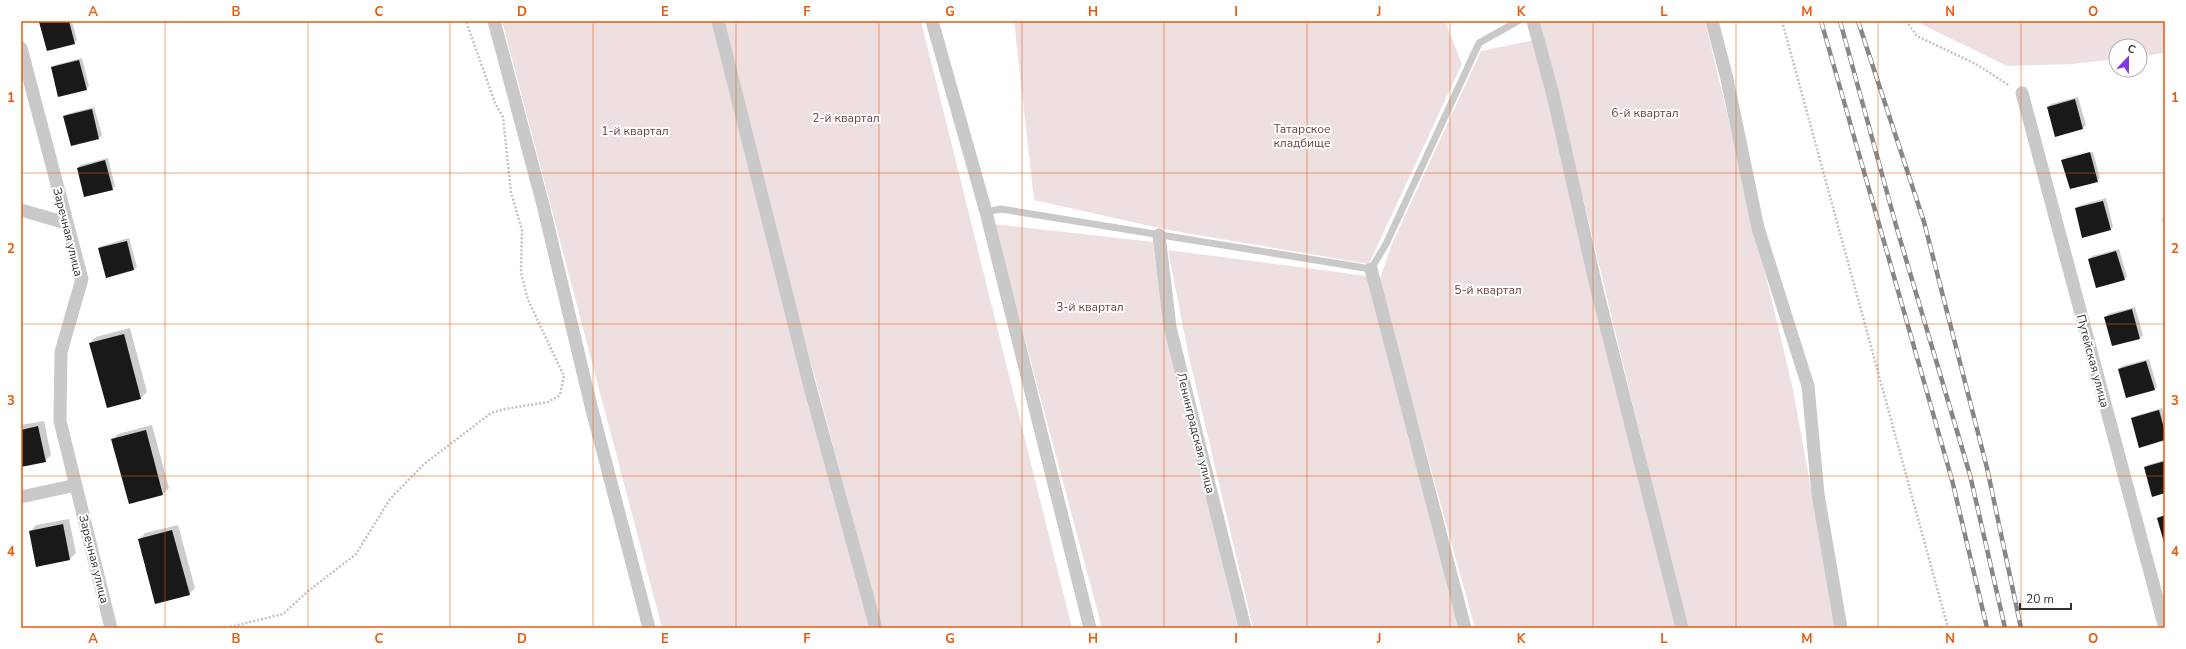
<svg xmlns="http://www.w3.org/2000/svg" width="2186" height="649" viewBox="0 0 2186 649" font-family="'Nunito Sans',sans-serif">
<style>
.green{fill:#eee0e1}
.shadow{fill:#0003}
.building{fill:#191919}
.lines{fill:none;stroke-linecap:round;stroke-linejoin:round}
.path{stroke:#c2c2c2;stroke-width:2.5;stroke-dasharray:2 2;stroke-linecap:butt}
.lane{stroke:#c9c9c9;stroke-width:7}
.street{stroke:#c9c9c9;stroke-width:13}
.rail-casing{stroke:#878787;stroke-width:4.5}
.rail{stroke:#fff;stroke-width:3;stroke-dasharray:9;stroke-linecap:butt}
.grid{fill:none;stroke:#e8590c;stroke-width:1;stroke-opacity:0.55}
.labels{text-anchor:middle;stroke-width:4;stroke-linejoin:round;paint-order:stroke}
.park-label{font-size:12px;fill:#6e403e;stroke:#fff}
.street-label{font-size:12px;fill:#323232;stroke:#fff}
.neatline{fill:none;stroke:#e8590c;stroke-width:1.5}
.grid-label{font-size:13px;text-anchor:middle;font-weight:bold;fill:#e8590c}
</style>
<rect width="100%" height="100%" fill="#fff"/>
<path class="green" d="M502,21H712L871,628H662Z
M723,21H921L1072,628H882L766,195Z
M1014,21H1445L1462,64L1369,264L1168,230L1034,200Z
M1540,21H1705L1793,389L1836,628H1687Z
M1921,21H2165V53L2140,56V46H2116V59L2073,64L2007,66L1923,25Z
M1535,40L1677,628H1475L1379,282L1391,246L1481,51Z
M994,224L1153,242L1165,330L1238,628H1102Z
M1168,250L1367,276L1459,628H1253L1187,348Z"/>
<path class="shadow" d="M41,21H72L77,40L74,43Z
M82,58L89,86L86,89L52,68L55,65Z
M2078,97L2086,125L2083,128L2056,135L2048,107L2051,104Z
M94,107L102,135L99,138L72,145L64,117L67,114Z
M2092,150L2065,158V157Z
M2093,152L2100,178L2097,181L2062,160Z
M108,158L115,186L112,189L78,168L80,165Z
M2106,198L2113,227L2110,230L2076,209L2078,206Z
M2165,216V231L2162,219Z
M129,238L137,267L134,270L99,248L102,246Z
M2119,249L2127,277L2124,279L2089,259L2092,256Z
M2135,307L2143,335L2140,338L2113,345L2105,317L2108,314Z
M130,328L147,392L141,398L90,343L96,337Z
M2149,359L2157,387L2154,390L2119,369L2122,366Z
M2162,408L2165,420V439L2132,418L2135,416Z
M44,421L51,455L45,461L21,466V425Z
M152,425L169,488L163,494L112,440L118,434Z
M2165,460V492L2145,468L2147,465Z
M69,519L76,553L70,559L30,532L36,525Z
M178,525L195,588L189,594L139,540L145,533Z"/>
<path class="building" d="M41,21H69L75,44L47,51L39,22Z
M79,60L87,90L58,97L51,67Z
M2075,99L2083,129L2055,137L2047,107Z
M92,109L99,139L71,146L63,116Z
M2090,152L2098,182L2070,189L2061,160Z
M105,160L113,190L84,197L77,168Z
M2103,201L2111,230L2082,238L2075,208Z
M127,241L134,270L106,278L98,248Z
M2116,251L2125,280L2096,288L2088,259Z
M2132,309L2140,339L2112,346L2104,317Z
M124,334L141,399L107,408L89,343Z
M2146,361L2155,390L2126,398L2118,369Z
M2159,410L2165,432V440L2139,448L2131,418Z
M38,426L46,462L21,467V430Z
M146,430L163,495L129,504L111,439Z
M2165,461V493L2152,497L2144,467Z
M2165,515V546L2157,518Z
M63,524L70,560L36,567L29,531Z
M172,530L190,595L155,604L138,539Z"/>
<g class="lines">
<path class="path" d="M1782,21L1948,628
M1906,21L1917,36L1976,64L2010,86
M226,628L283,614L307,592L356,554L390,499L424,464L491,413L505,409L548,402L560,395L564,376L528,300L521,273L522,230L511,192L503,117L495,103L466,21"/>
<path class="lane" d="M986,212L1001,209L1371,269L1386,244L1479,43L1518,21"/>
<path class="street" d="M494,21L543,205L591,406L649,628
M718,21L810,387L876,628
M932,21L986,212L1090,628
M1533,21L1553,95L1596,286L1682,628
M1712,21L1727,79L1758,228L1808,386L1818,494L1841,628
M21,48L82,279L61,352L60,421L111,628
M2022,93L2165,628
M21,210L66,223
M1159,235L1170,327L1245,628
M1371,269L1465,628
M21,497L76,485"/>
<defs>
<path id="rail" d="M1821,21L1952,480L1987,628
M1840,21L1897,229L1970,475L2005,628
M1858,21L1924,222L1987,468L2021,628"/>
</defs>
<use href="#rail" class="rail-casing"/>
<use href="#rail" class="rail"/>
</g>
<path class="grid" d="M165,21V628M308,21V628M450,21V628M593,21V628M736,21V628M879,21V628M1022,21V628M1164,21V628M1307,21V628M1450,21V628M1593,21V628M1736,21V628M1878,21V628M2021,21V628M21,173H2165M21,324H2165M21,476H2165"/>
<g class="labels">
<g class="park-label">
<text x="1645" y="117">6-й квартал</text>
<text x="846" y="122">2-й квартал</text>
<text x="1302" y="133">Татарское<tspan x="1302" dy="14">кладбище</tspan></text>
<text x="635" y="135">1-й квартал</text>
<text x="1488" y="294">5-й квартал</text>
<text x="1090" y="311">3-й квартал</text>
</g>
<g class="street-label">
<text transform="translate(68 232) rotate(76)" y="4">Заречная улица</text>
<text transform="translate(2093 361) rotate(75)" y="4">Путейская улица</text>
<text transform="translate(1196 433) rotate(76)" y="4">Ленинградская улица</text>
<text transform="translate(94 559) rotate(76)" y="4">Заречная улица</text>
</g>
</g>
<rect width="2186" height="649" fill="none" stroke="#ffffff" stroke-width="44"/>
<g transform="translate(2128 58) rotate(22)"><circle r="19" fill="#ffffff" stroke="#adadad"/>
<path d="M0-3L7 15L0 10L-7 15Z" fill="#8236e6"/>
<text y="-6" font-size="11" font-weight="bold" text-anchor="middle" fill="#323232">С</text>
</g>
<path d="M2020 603v6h51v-6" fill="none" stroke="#323232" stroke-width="2"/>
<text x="2026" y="603" font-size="12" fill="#323232" stroke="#ffffff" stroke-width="3" paint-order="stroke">20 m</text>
<rect x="22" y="22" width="2142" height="605" class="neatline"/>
<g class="grid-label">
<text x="93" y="16">A</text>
<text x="236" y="16">B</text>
<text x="379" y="16">C</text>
<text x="522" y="16">D</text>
<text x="665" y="16">E</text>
<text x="807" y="16">F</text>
<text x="950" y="16">G</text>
<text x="1093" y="16">H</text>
<text x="1236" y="16">I</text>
<text x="1379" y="16">J</text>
<text x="1521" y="16">K</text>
<text x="1664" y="16">L</text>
<text x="1807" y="16">M</text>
<text x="1950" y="16">N</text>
<text x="2093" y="16">O</text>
<text x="11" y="102">1</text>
<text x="2175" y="102">1</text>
<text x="11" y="253">2</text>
<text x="2175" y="253">2</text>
<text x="11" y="405">3</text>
<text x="2175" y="405">3</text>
<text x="11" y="556">4</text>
<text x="2175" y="556">4</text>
<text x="93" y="643">A</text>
<text x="236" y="643">B</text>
<text x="379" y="643">C</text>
<text x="522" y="643">D</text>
<text x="665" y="643">E</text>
<text x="807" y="643">F</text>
<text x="950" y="643">G</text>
<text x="1093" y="643">H</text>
<text x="1236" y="643">I</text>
<text x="1379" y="643">J</text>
<text x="1521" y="643">K</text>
<text x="1664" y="643">L</text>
<text x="1807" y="643">M</text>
<text x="1950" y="643">N</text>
<text x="2093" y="643">O</text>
</g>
</svg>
